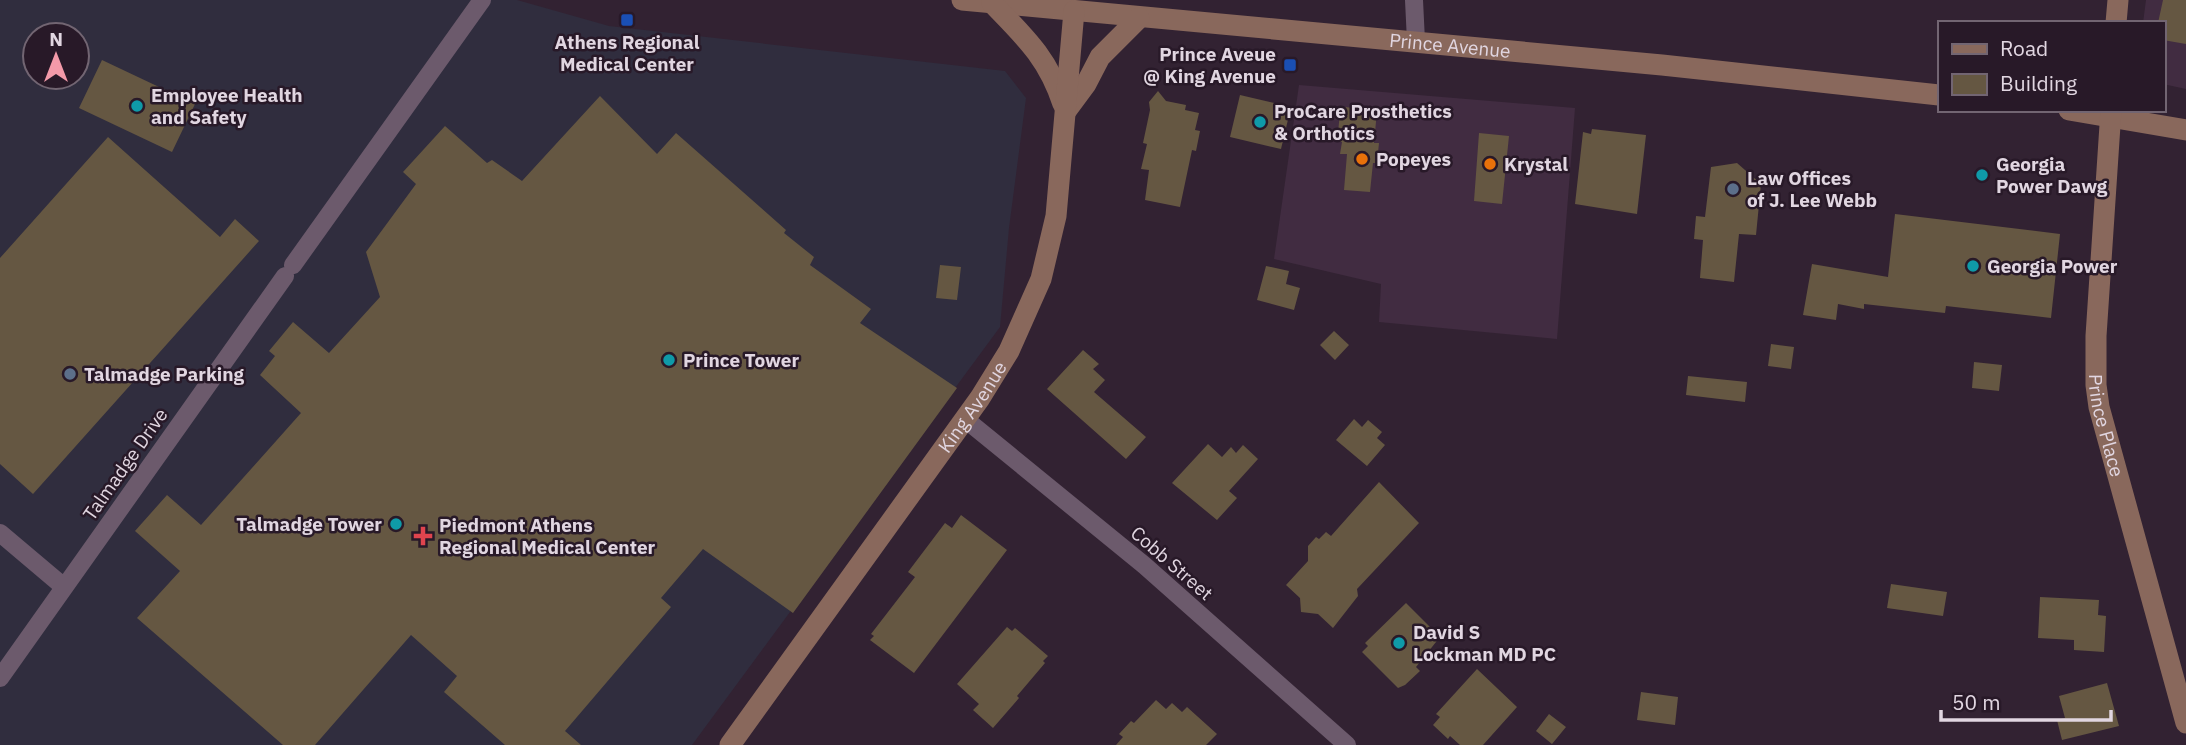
<svg xmlns="http://www.w3.org/2000/svg" width="2186" height="745" viewBox="0 0 2186 745" font-family="'IBM Plex Sans',sans-serif">
<style>
.built{fill:#412c41}
.medical{fill:#302d3e;fill-rule:evenodd}
.building{fill:#655742}
.lines{fill:none;stroke-linecap:round;stroke-linejoin:round}
.street{stroke:#6c5a6c;stroke-width:18}
.secondary{stroke:#89685c;stroke-width:21}
.transit-dot{fill:#1a4fb4;stroke:#281928;stroke-width:2.5}
.culture-dot{fill:#0f9aa8;stroke:#281928;stroke-width:2.5}
.food-dot{fill:#e8710a;stroke:#281928;stroke-width:2.5}
.service-dot{fill:#5c6f8a;stroke:#281928;stroke-width:2.5}
.health-dot{fill:#e0444e;stroke:#281928;stroke-width:2.5}
.labels{text-anchor:middle;stroke-width:5;stroke-linejoin:round;paint-order:stroke}
.poi-label{font-size:19px;font-weight:bold;fill:#e1d6e1;stroke:#281928;text-anchor:start}
.street-label{font-size:19px;fill:#e1d6e1;stroke:#281928}
</style>
<rect width="100%" height="100%" fill="#322232"/>
<path class="built" d="M2146,0H2186V89L2163,84V23H2143Z
M1299,85L1575,108L1557,339L1379,322L1381,284L1274,259Z"/>
<path class="medical" d="M0,0H517L609,26L1005,71L1026,98L1009,228L1000,327L692,745H0ZM35,35H77V77H35Z"/>
<path class="building" d="M2163,0H2186V44L2163,40V23H2158Z
M102,60L195,104L172,152L79,108Z
M1158,91L1166,101L1186,105L1185,110L1199,113L1195,130L1200,131L1196,151L1192,150L1180,207L1145,200L1149,170L1141,169L1147,144L1143,143L1150,110L1149,102Z
M1240,95L1291,107L1281,149L1230,137Z
M600,96L657,154L676,133L786,230L784,233L814,257L810,265L871,309L860,323L957,388L793,613L703,549L661,598L671,607L565,731L581,745H505L444,692L457,676L411,635L315,745H283L137,618L180,571L135,531L167,495L201,525L301,413L260,375L275,356L269,351L293,322L329,353L380,297L366,252L416,184L403,172L445,126L487,163L492,160L522,181Z
M1345,107L1377,111L1374,143H1379L1377,163H1373L1370,192L1344,190L1347,154H1340L1342,142H1337L1340,113H1345Z
M1592,129L1646,135L1637,214L1575,204L1583,132L1591,134Z
M1479,133L1509,136L1502,204L1474,201Z
M108,137L220,237L235,219L259,241L33,494L0,464V258Z
M1737,163L1761,184L1756,235L1739,234L1734,282L1700,278L1703,240L1694,239L1696,216L1705,217L1711,167Z
M1895,214L2060,234L2051,318L1946,306L1945,313L1864,304V309L1838,304L1836,320L1803,315L1812,264L1888,277Z
M940,265L961,267L957,300L936,298Z
M1266,266L1289,271L1286,284L1300,288L1294,310L1257,300Z
M1334,331L1349,345L1335,360L1320,345Z
M1771,344L1794,347L1791,369L1768,366Z
M1083,350L1099,364L1093,369L1105,380L1094,392L1146,437L1126,459L1047,389Z
M1974,362L2002,365L1999,391L1972,388Z
M1688,376L1747,382L1745,402L1686,395Z
M1354,419L1362,427L1368,420L1382,432L1377,438L1385,445L1367,466L1336,440Z
M1208,444L1222,457L1231,447L1236,453L1243,445L1258,459L1229,491L1237,498L1217,520L1172,483Z
M1379,482L1419,523L1357,589L1358,596L1333,628L1318,614L1301,612L1300,598L1286,585L1308,561V546L1316,537L1319,539L1326,532L1331,536Z
M961,515L1007,550L914,673L870,640L874,636L871,634L915,577L908,572L945,523L952,528Z
M1891,584L1947,592L1943,616L1887,608Z
M2040,597L2099,600L2098,615L2106,616L2104,652L2074,650V640L2038,638Z
M1406,603L1440,637L1416,667L1420,671L1405,685L1398,688L1362,652L1368,646L1365,643Z
M1007,627L1012,631L1015,628L1048,656L1043,661L1045,663L1017,696L1019,698L993,728L973,710L979,704L957,684Z
M1477,669L1517,707L1483,745H1460L1450,736L1448,739L1433,725L1440,717L1436,714Z
M2107,683L2119,726L2062,740L2057,720L2065,718L2059,696Z
M1641,692L1678,697L1675,725L1637,720Z
M1156,700L1166,709L1172,703L1182,712L1187,707L1217,734L1206,745H1116L1123,737L1119,734L1131,721L1134,723Z
M1549,714L1566,727L1552,744L1536,731Z"/>
<g class="lines">
<path class="street" d="M1414,0L1416,41
M293,265L482,0
M965,419L1144,565L1347,745
M0,533L64,587
M0,678L285,276"/>
<g class="secondary">
<path id="s1" d="M962,0L1662,65L1939,95"/>
<path d="M992,3C1025,37 1048,58 1063,104"/>
<path d="M2116,23L2118,0"/>
<path d="M2069,110L2186,130"/>
<path id="s2" d="M2111,110L2096,336V385L2099,407L2186,723"/>
<path d="M1066,111L1086,84L1100,57L1139,18"/>
<path id="s3" d="M730,745L980,398L1009,351L1041,279L1056,216L1074,11"/>
</g>
</g>
<g class="transit-dot">
<rect x="620" y="13" width="14" height="14" rx="3.5"/>
<rect x="1283" y="58" width="14" height="14" rx="3.5"/>
</g>
<g class="culture-dot">
<circle cx="137" cy="106" r="7"/>
<circle cx="1260" cy="122" r="7"/>
<circle cx="1982" cy="175" r="7"/>
<circle cx="1973" cy="266" r="7"/>
<circle cx="669" cy="360" r="7"/>
<circle cx="396" cy="524" r="7"/>
<circle cx="1399" cy="643" r="7"/>
</g>
<g class="food-dot">
<circle cx="1362" cy="159" r="7"/>
<circle cx="1490" cy="164" r="7"/>
</g>
<g class="service-dot">
<circle cx="1733" cy="189" r="7"/>
<circle cx="70" cy="374" r="7"/>
</g>
<path class="health-dot" d="M419.5 525.5h7v7h7v7h-7v7h-7v-7h-7v-7h7z"/>
<g class="labels">
<g class="poi-label">
<text x="627" y="49" text-anchor="middle">Athens Regional<tspan x="627" dy="22">Medical Center</tspan></text>
<text x="1276" y="61" text-anchor="end">Prince Aveue<tspan x="1276" dy="22">@ King Avenue</tspan></text>
<text x="151" y="102">Employee Health<tspan x="151" dy="22">and Safety</tspan></text>
<text x="1274" y="118">ProCare Prosthetics<tspan x="1274" dy="22">&amp; Orthotics</tspan></text>
<text x="1376" y="166">Popeyes</text>
<text x="1504" y="171">Krystal</text>
<text x="1996" y="171">Georgia<tspan x="1996" dy="22">Power Dawg</tspan></text>
<text x="1747" y="185">Law Offices<tspan x="1747" dy="22">of J. Lee Webb</tspan></text>
<text x="1987" y="273">Georgia Power</text>
<text x="683" y="367">Prince Tower</text>
<text x="84" y="381">Talmadge Parking</text>
<text x="382" y="531" text-anchor="end">Talmadge Tower</text>
<text x="439" y="532">Piedmont Athens<tspan x="439" dy="22">Regional Medical Center</tspan></text>
<text x="1413" y="639">David S<tspan x="1413" dy="22">Lockman MD PC</tspan></text>
</g>
<g class="street-label">
<text dy="7" stroke="none"><textPath href="#s1" startOffset="490">Prince Avenue</textPath></text>
<text dy="7" stroke="none"><textPath href="#s3" startOffset="416">King Avenue</textPath></text>
<text dy="7" stroke="none"><textPath href="#s2" startOffset="317">Prince Place</textPath></text>
<text transform="translate(125 464) rotate(-55)" y="7">Talmadge Drive</text>
<text transform="translate(1172 563) rotate(41)" y="7">Cobb Street</text>
</g>
</g>
<rect x="1938" y="21" width="228" height="91" fill="#281928" stroke="#726572" stroke-width="2"/>
<rect x="1952" y="44" width="35" height="10" fill="#89685c" stroke="#726572" stroke-width="2"/>
<text x="2000" y="56" font-size="21" fill="#e1d6e1">Road</text>
<rect x="1952" y="74" width="35" height="21" fill="#655742" stroke="#726572" stroke-width="2"/>
<text x="2000" y="91" font-size="21" fill="#e1d6e1">Building</text>
<g transform="translate(56 56)"><circle r="33" fill="#281928" stroke="#726572" stroke-width="2"/>
<path d="M0-5L12 26L0 18L-12 26Z" fill="#f39aa9"/>
<text y="-10" font-size="19" font-weight="bold" text-anchor="middle" fill="#e1d6e1">N</text>
</g>
<path d="M1941 710v10h170v-10" fill="none" stroke="#e1d6e1" stroke-width="3.5"/>
<text x="1952" y="710" font-size="21" fill="#e1d6e1" stroke="#281928" stroke-width="5" paint-order="stroke">50 m</text>
</svg>
